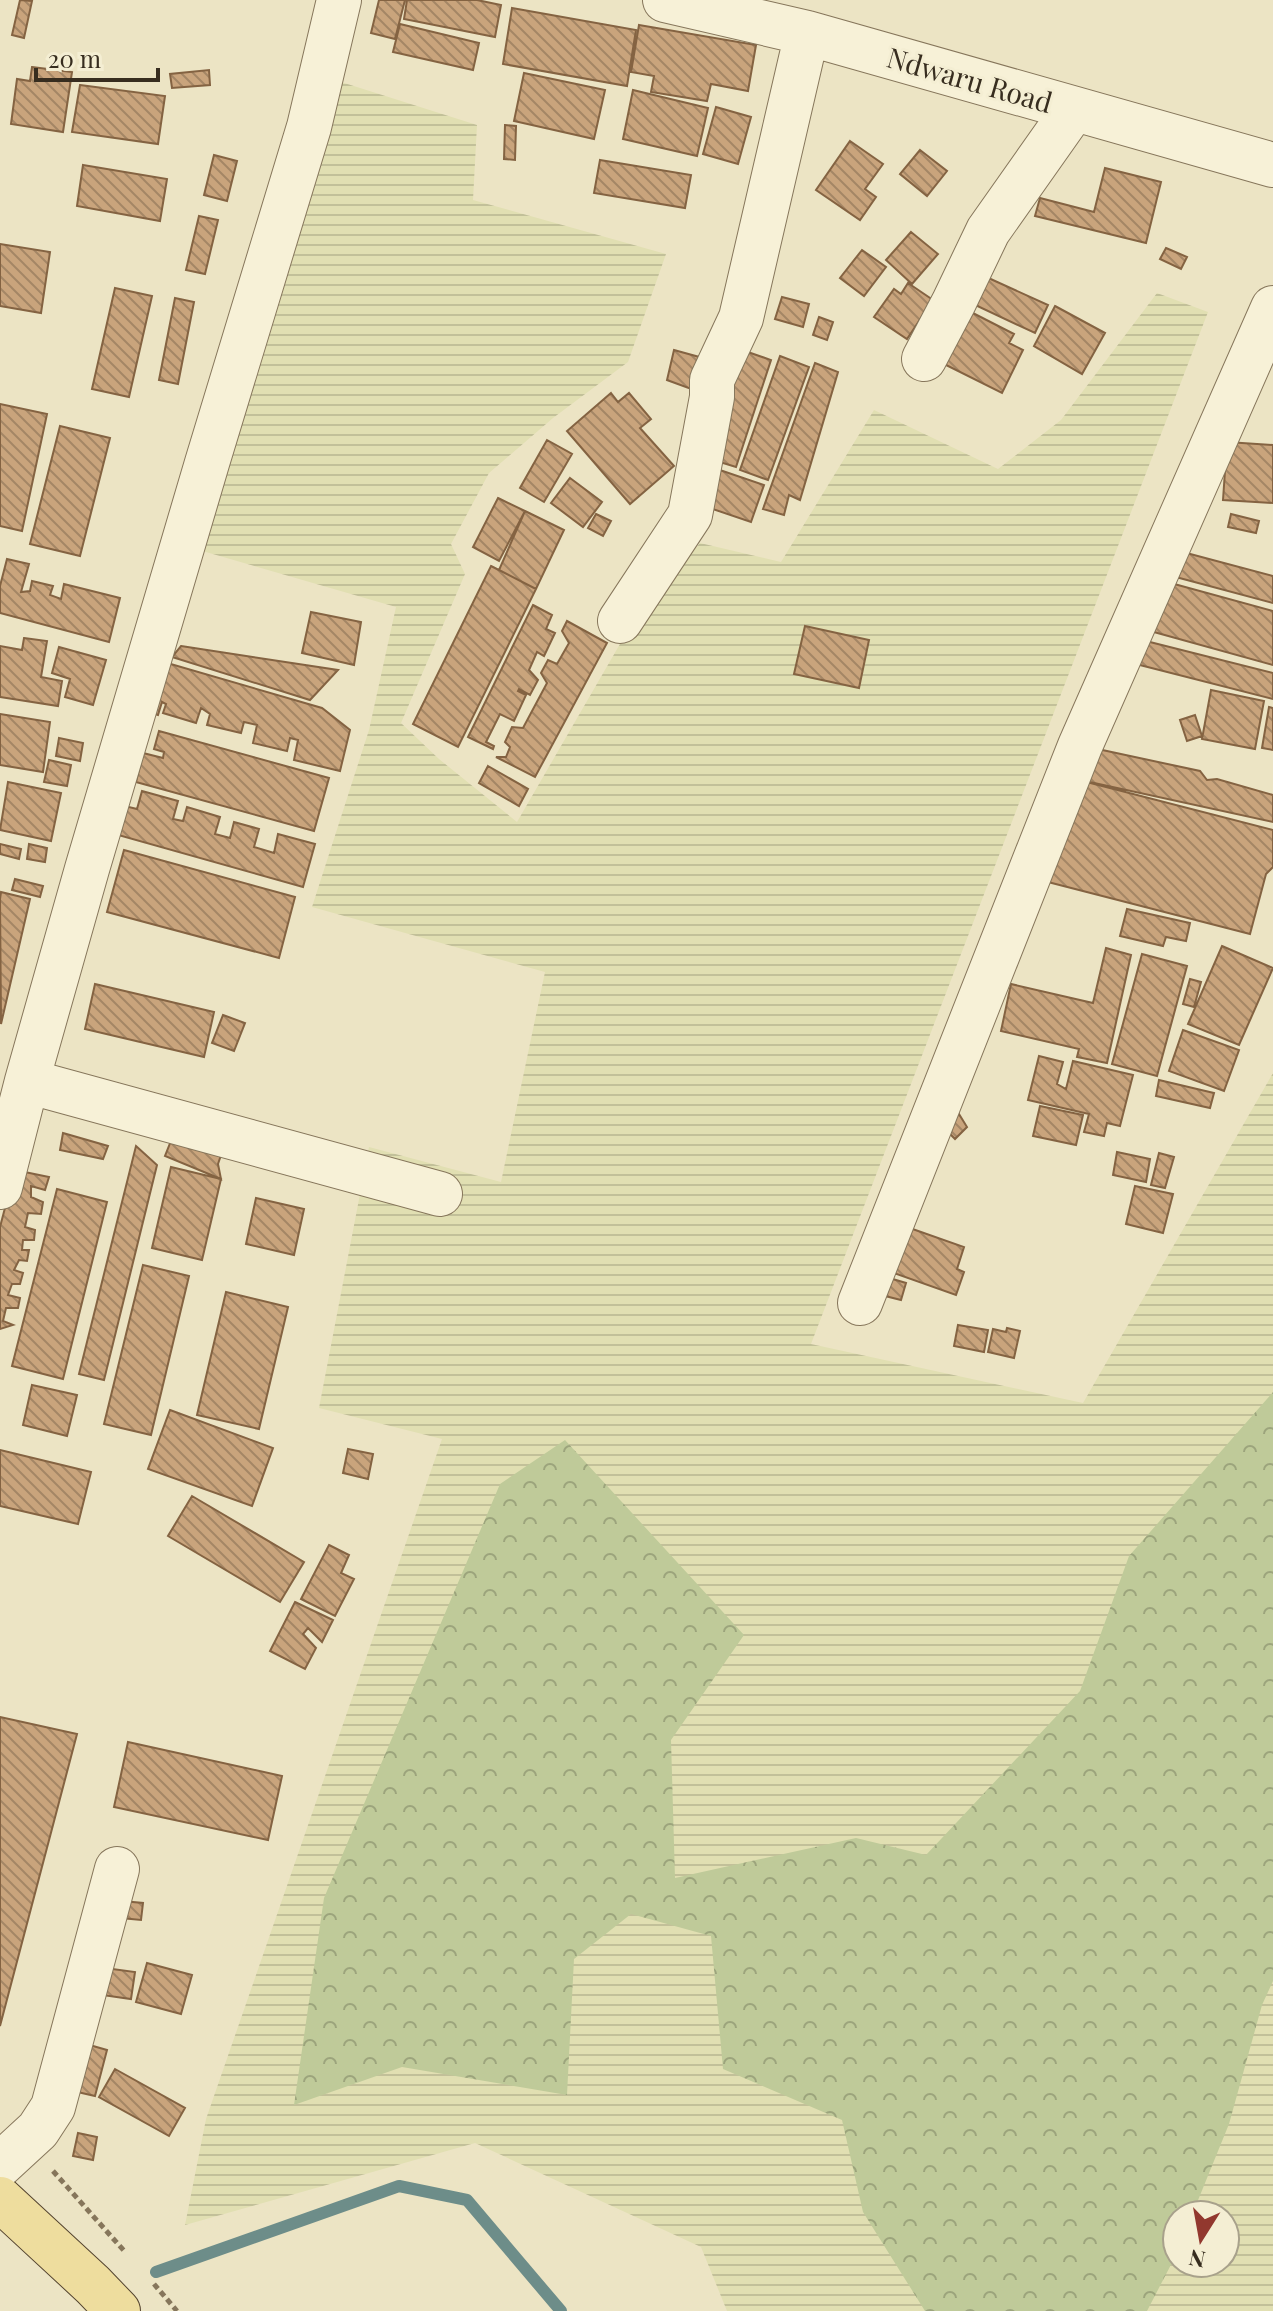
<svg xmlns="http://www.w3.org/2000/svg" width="1273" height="2311" font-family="'Playfair Display',serif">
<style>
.farmland{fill:url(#farmland-rules);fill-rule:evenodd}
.forest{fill:url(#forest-crowns)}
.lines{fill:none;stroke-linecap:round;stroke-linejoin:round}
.stream{stroke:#6d8d89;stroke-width:12}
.building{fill:url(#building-back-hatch);stroke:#846342;stroke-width:2}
.minor-casing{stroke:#86765b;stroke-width:46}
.major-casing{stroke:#54442f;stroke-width:46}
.path{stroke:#86765b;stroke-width:5;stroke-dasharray:6 4;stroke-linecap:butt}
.minor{stroke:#f7f1d7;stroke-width:44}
.major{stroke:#eedd9e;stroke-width:44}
.labels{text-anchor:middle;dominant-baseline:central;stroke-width:6;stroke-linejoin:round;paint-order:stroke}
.street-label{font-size:28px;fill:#372d1f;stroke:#f4eed3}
</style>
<defs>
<pattern id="farmland-rules" width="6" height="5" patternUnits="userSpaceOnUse" patternTransform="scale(2)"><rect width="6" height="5" fill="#e1dfb2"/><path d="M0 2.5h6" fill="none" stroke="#c2c099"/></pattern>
<pattern id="forest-crowns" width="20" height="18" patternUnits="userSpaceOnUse" patternTransform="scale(2)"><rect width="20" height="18" fill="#bfca99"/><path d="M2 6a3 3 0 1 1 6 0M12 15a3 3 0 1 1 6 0" fill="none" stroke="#9ca47c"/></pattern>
<pattern id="building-back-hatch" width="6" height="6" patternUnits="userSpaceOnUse" patternTransform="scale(2)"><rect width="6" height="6" fill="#c9a47c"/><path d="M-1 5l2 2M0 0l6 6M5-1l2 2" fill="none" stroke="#a48665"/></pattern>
</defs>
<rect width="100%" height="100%" fill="#ece4c4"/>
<path class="farmland" d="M338 81 477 125 473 200 666 254 628 362 553 418 489 473 451 544 465 574 401 723 439 759 517 822 635 618 700 543 781 562 874 410 998 469 1061 420 1157 293 1208 312 811 1344 1083 1403 1273 1073V2311H727L701 2247 475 2143 185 2225 206 2119 442 1439 319 1408 369 1147 501 1182 545 972 312 907 369 730 396 607 199 550ZM1177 2215H1225V2263H1177Z"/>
<path class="forest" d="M1273 1392V1981L1262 2005 1229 2124 1192 2215H1177V2253L1147 2311H925L863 2212 842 2120 723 2069 711 1936 631 1914 574 1959 567 2095 402 2067 294 2105 324 1898 500 1484 565 1440 744 1635 671 1740 675 1878 856 1838 926 1855 1080 1691 1129 1556Z"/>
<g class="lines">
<path class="stream" d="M156 2272 399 2186 467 2200 561 2311"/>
</g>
<path class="building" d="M20 0 32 1 24 38 12 35Z
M379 0H405L395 39 371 33Z
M407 0H477L501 5 495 37 404 19Z
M512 8 636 30 627 86 503 64Z
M400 24 479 43 473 70 393 52Z
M639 25 756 45 748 91 711 84 707 101 651 92 654 76 631 72Z
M32 67 72 72 63 132 11 124 17 79 30 81Z
M209 70 210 85 172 88 170 74Z
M524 73 605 90 594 139 514 121Z
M80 85 165 96 158 144 72 132Z
M633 90 708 108 697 156 623 139Z
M716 107 751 117 738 164 703 154Z
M505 125 516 126 515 160 504 159Z
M850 141 883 164 865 189 876 197 860 220 816 190Z
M920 150 947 171 927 196 900 174Z
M214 155 237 161 227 201 204 195Z
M600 160 691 175 685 208 594 193Z
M83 165 167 179 160 221 77 206Z
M1105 168 1161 182 1146 243 1035 216 1040 198 1094 212Z
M199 216 218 220 205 274 186 270Z
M911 232 938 254 912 284 886 260Z
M0 244 50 252 41 313 0 306Z
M1166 248 1187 257 1181 269 1160 259Z
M862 250 886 267 864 296 840 278Z
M984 276 1048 305 1035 333 971 303Z
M908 283 933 300 907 339 874 317 894 289 901 294Z
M115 288 152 296 129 397 92 389Z
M782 297 809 304 803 327 775 319Z
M175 298 194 302 178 384 159 380Z
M1055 306 1105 333 1082 374 1034 346Z
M963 308 1014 334 1009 343 1023 350 1002 393 936 360Z
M819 317 833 322 827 340 813 335Z
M674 350 703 358 694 390 667 380Z
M742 350 771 360 736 467 707 458Z
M780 356 809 367 768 480 740 470Z
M815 363 838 372 800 500 789 495 784 515 763 509Z
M611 393 618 402 629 393 651 419 640 428 674 466 630 504 567 431Z
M0 404 47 414 22 531 0 526Z
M60 426 110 438 80 556 30 544Z
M547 440 572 454 544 502 520 488Z
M1227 442 1273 445V503L1223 500Z
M711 467 764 485 751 522 698 504Z
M570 478 602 502 583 527 551 503Z
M498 498 525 511 499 561 473 547Z
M525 511 564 530 536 589 499 570Z
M596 514 611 521 603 536 588 528Z
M1231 514 1259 521 1256 533 1228 527Z
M1179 551 1273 576V603L1172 576Z
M7 559 29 564 21 592 30 591 32 581 53 586 50 595 61 599 64 584 120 598 109 642 0 613V586Z
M491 566 536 589 458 747 413 724Z
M1156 579 1273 611V665L1143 629Z
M533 605 552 615 546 629 555 633 544 656 537 652 529 670 538 680 530 695 519 689 518 691 526 695 514 721 500 714 486 742 494 746 493 749 468 737Z
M311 612 361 622 354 665 302 653Z
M567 621 607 643 535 777 496 757H506L510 747 505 742 512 727 523 728 547 683 541 673 548 660 557 664 569 643 562 631Z
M805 626 869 640 859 688 794 674Z
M24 638 47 641 41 677 62 681 58 706 0 697V646L22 650Z
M1134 638 1273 673V699L1128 662Z
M181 646 338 670 310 700 172 657Z
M59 647 106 660 93 705 65 697 70 679 52 673Z
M150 658 322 708 350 730 340 771 294 760 298 740 290 738 287 751 253 743 257 725 244 722 241 733 207 725 210 714 201 708 196 723 163 713 166 704 162 702 158 715 135 708Z
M1211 690 1264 701 1255 749 1202 739Z
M1269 707 1273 708V750L1262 748Z
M0 714 50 722 43 772 0 765Z
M1195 715 1202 736 1187 741 1180 720Z
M159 731 329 778 314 831 136 782 143 753 163 758 164 752 154 749Z
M59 738 83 743 80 761 56 756Z
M1093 748 1200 771 1207 780 1217 779 1273 795V822L1085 781Z
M49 760 71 765 67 786 44 782Z
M488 766 528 789 519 806 479 783Z
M1071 778 1273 830V867L1266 874 1250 934 1044 881Z
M8 782 61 793 51 841 0 830Z
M142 791 178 801 173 819 183 821 187 807 220 817 215 834 230 838 234 822 259 829 254 847 274 853 278 834 315 844 303 887 104 831 125 806 137 809Z
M0 844 21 849 19 859 0 854Z
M29 844 47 848 45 862 27 859Z
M124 850 295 897 279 958 107 912Z
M15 879 43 886 40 897 12 890Z
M1 892 30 899 1 1024 0 899Z
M1127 909 1190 923 1186 941 1166 937 1163 946 1120 936Z
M1222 946 1273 968 1239 1045 1188 1024Z
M1106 948 1131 955 1107 1063 1077 1057 1079 1049 1001 1031 1011 984 1093 1003Z
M1142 954 1187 966 1157 1076 1112 1064Z
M1190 979 1201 982 1194 1007 1183 1004Z
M95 984 214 1012 204 1057 85 1029Z
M223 1015 245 1023 234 1051 212 1043Z
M1183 1030 1239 1050 1224 1091 1169 1071Z
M1039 1056 1063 1062 1057 1084 1066 1089 1073 1061 1133 1075 1120 1126 1107 1123 1104 1136 1084 1132 1089 1114 1028 1100Z
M1159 1080 1214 1093 1210 1108 1156 1096Z
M186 1103 232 1122 218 1164 221 1179 165 1156Z
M1040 1106 1083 1115 1076 1145 1033 1136Z
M959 1114 967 1127 955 1139 945 1129Z
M63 1133 108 1146 103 1159 60 1150Z
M136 1146 157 1165 104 1380 79 1374Z
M1117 1152 1150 1159 1146 1182 1113 1175Z
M1159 1153 1174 1157 1165 1188 1151 1185Z
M171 1167 221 1179 202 1260 152 1248Z
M15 1170 49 1177 45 1190 31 1186V1197L43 1202 41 1214 28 1213 25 1227 35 1230 34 1240H23L22 1250H29L27 1261 19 1260 14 1270 23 1273 20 1284H12L8 1295 20 1298 18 1308H6L3 1321 13 1325 0 1329V1227Z
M1135 1186 1173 1194 1163 1233 1126 1224Z
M57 1189 107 1202 63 1379 12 1366Z
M256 1198 304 1209 294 1255 246 1244Z
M904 1226 964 1247 957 1269 964 1272 956 1295 888 1271Z
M143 1265 189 1276 151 1435 104 1424Z
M886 1277 906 1283 901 1300 881 1295Z
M226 1292 288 1307 259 1429 197 1415Z
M958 1325 988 1330 984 1352 954 1346Z
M1007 1328 1020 1331 1014 1358 988 1352 993 1329 1006 1332Z
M32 1385 77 1395 67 1436 23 1425Z
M170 1410 273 1448 252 1506 148 1469Z
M348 1449 373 1454 368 1479 343 1473Z
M0 1450 91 1472 78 1524 0 1506Z
M192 1496 304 1562 280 1602 168 1536Z
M329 1545 349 1555 341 1573 354 1579 335 1616 301 1599Z
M295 1602 333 1620 322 1642 308 1628 303 1634 316 1648 305 1669 270 1651Z
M0 1717 77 1734 0 2026Z
M128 1742 282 1776 268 1840 114 1807Z
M122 1901 143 1903 141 1920 121 1918Z
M147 1963 192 1975 181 2014 136 2002Z
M105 1968 135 1972 131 1999 102 1995Z
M86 2044 107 2050 95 2096 73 2091Z
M115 2069 185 2108 169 2136 99 2097Z
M78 2133 97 2137 93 2160 73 2156Z"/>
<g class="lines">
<defs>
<path id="minor" d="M665 0 807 33 1273 165
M924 359 954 302 988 231 1074 109
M620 621 690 515 712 397V380L741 318 807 33
M27 1081 440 1194
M0 1187 27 1081 87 869 207 463 309 127 339 0
M860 1303 1080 746 1273 308
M0 2165 38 2130 53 2107 117 1869"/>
<path id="major" d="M0 2199 93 2285 118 2311"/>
</defs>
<use href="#minor" class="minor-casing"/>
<use href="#major" class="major-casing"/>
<path class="path" d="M53 2171 126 2253
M154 2284 177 2311"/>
<use href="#minor" class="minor"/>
<use href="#major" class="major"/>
</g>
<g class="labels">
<g class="street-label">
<text transform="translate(970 79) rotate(16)">Ndwaru Road</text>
</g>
</g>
<g transform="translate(1201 2239) rotate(191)"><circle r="38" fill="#f4eed3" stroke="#a8a18b" stroke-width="2"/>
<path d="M0-6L14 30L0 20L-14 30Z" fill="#92382e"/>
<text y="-12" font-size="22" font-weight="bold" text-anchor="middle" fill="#372d1f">N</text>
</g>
<path d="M36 68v12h122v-12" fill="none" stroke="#372d1f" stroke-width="4"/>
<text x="48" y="68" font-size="24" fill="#372d1f" stroke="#f4eed3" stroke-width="6" paint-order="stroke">20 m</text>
</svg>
